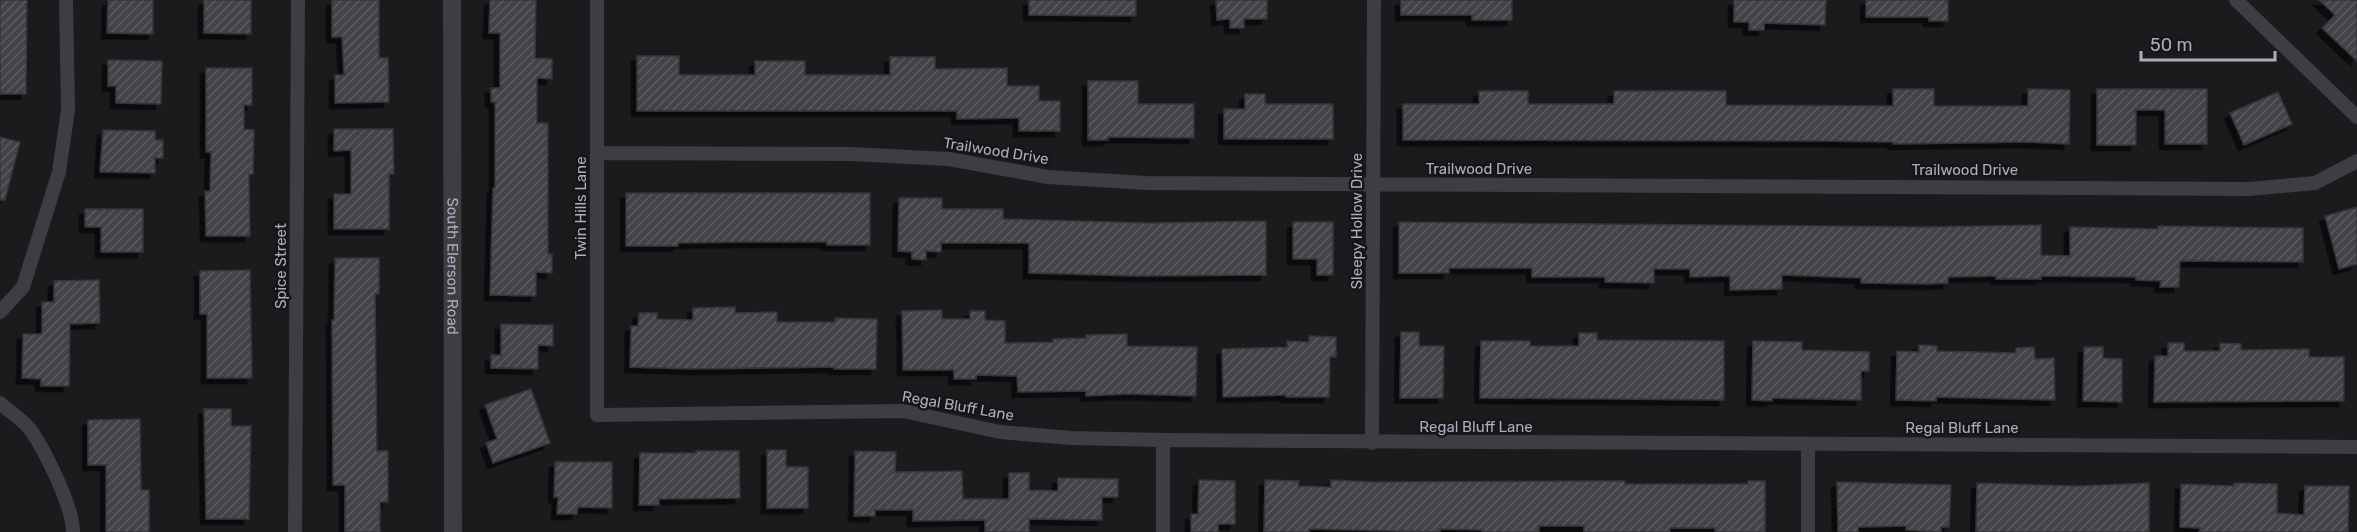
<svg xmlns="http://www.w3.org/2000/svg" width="2357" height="532" font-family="Rubik,sans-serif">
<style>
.building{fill:url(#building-hatch);stroke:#353439;stroke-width:1.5;filter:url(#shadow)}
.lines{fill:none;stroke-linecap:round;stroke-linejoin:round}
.minor{stroke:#3d3d44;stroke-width:14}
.tertiary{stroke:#3d3d44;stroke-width:18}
.labels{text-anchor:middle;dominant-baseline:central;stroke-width:5;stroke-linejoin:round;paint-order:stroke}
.street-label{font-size:15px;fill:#adaebd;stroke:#161518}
</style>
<defs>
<pattern id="building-hatch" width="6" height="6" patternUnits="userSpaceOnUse" patternTransform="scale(1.5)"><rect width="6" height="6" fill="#424247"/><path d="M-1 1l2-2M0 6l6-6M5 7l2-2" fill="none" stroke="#5b5b60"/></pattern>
<filter id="shadow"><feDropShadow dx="-5.5" dy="5.5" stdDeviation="0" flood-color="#0009"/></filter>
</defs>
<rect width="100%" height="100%" fill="#1b1a1d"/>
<path class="building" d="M0 0H27L26 94H0Z
M108 0H153V34L107 33Z
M204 0H251V34L204 33Z
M332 0H379V58H388L389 102 335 103V75H344L342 37H332Z
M490 0H536L535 58 552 59V79L537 78V123H548V254H552V273L536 272V296L490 295 493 188H495V102H491V88H500V33H489Z
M1029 0H1136V16L1029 15Z
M1216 0H1267V19H1244V28H1230V19L1217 20Z
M1401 0H1512V20H1472V15H1401Z
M1734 0H1826L1825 25 1764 23V30H1749V22H1734Z
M1866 0H1948V21H1929V17H1866Z
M2319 0H2357V61L2322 28 2335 15Z
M637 56H679V75H755V61H805V75H890V57H935V69L1007 68V86H1039V101H1060V131H1019V118L957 119V111H637Z
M108 60 162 61 161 104 116 103V86H108Z
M206 68H252V105H244V129L254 130 253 174H249L250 236H206L205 191H210L211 152H206Z
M1088 81H1138V104H1194V138L1108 137V140H1088Z
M1893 89H1934V106H2028V89L2070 90 2069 144 2027 142 1893 144V142L1819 141 1403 140V104H1479V91H1528V104H1614V91H1726V105L1893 106Z
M2097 89H2207V144H2165V110H2136V145H2097Z
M2278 92 2292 124 2244 145 2230 113Z
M1245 94H1265V104H1333V139H1224V109H1245Z
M334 129H393L394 174H389V229H334V194H351V150L334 151Z
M103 130 155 131V140H163V158H155V173L100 172Z
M0 137 20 142 5 200H0Z
M626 193H870V245H827V242H744L678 243V246H626Z
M899 198H942V209H1003V219L1149 223 1266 221V275L1137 276 1029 273V243H941V252L926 251V260L912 259V252L898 251Z
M2357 207V264L2339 269 2325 216Z
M85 209H143V252H101V227H85Z
M1293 222H1333V275H1317V259H1293Z
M1399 222 1925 227 2041 225V255L2070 256V227L2158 229V226L2303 228V262L2180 261 2179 287H2160L2161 281 2136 280V277L2041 276V279H1996V276L1948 277V283L1927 284 1861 283V278L1782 275V289L1730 290V276L1690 277V269H1654V283L1605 282V277H1532V268H1449V273H1399Z
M335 258H379V294H375L377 451H388V502H380V532H345V485H333L332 320H334Z
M250 270 252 378H207V314H200V271Z
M99 280 100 323 70 324 69 386H41V379L22 378 23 334H42V302H54V281Z
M735 307V313L777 312V322H835V318L877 319 876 369H834V367L690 369 630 367 631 326H638L639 313H657V319L693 320V308Z
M942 310V319H970V311H985V320L1005 321V343L1053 342V339L1086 338V335L1127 334V346L1197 347 1196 396 1128 394 1086 396V391L1018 392 1017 376 976 375V379H954V370H903L902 311Z
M501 324 553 325V346L538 345V369L491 368V355H501Z
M1401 332H1419V346H1444L1443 398H1400Z
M1579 333H1597V340L1724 341V400L1480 398 1481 341H1530V346H1579Z
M1309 336 1336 337V357H1330L1329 397H1286V395L1223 397 1222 349 1287 347V341L1309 342Z
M1753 341 1802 342V350L1869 352V371H1861V400L1772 398V401L1752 400Z
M2168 343H2184V351H2220V343L2241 344V350L2309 349V357H2344V401L2154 402 2155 356H2168Z
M1919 345 1937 346V351L2016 353V348L2034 347 2035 359 2054 358 2055 400 1936 397V401L1896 400 1897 351 1919 352Z
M2084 347H2103V358L2122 359V402L2083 401Z
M531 389 550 443 493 463 486 443 497 439 485 405Z
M204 409H231V426H251L249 519H206Z
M140 419 141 490H149V532H106V465H88V420Z
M767 450H786V467H808V508H767Z
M696 451H739L740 498 659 499V505H639L640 453H696Z
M855 451 896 452 895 472 962 471 963 499H1009V473H1029V490L1058 491V478L1118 479V497H1102V520L1029 519V532H985V520L913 521V510H875V516H854Z
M555 462H612V508L578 507 577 514H557L558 497H554Z
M1199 480 1235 481V524H1218V532H1191V514H1198Z
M1265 480 1299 481 1298 486 1331 487V480L1375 482 1585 481H1625V484H1748V481H1765V532H1715V528H1670V532H1584V526H1539V532H1482V530L1440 529V532L1309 529V532H1264Z
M1837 482 1951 485 1949 527H1941V532L1906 530V526L1858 527V532H1838Z
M1977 483 2078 486 2149 483V532H1976Z
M2234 483 2277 484V513L2304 515 2305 486H2349L2348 532H2199L2200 528 2180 527 2181 484 2234 486Z"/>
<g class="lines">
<path class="minor" d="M597 0V415L903 411 1000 432 1071 438 1163 440 2357 447
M2236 0 2357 117
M597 153 851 154 949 159 1048 177 1146 183 2249 189 2315 183 2357 161
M0 312 23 287 59 172 68 110 66 0
M0 403C10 412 25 421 32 432 46 453 73 507 73 532
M1163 440V532
M1372 443 1374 0
M295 532 298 0
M1808 532V444"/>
<path class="tertiary" id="s1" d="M452 0 453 532"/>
</g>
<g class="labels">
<g class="street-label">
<text transform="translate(996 151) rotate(9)">Trailwood Drive</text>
<text x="1479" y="169">Trailwood Drive</text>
<text x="1965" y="170">Trailwood Drive</text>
<text transform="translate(581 208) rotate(-90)">Twin Hills Lane</text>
<text transform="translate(1357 221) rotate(-90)">Sleepy Hollow Drive</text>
<text transform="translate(281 266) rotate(-90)">Spice Street</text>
<text stroke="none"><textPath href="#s1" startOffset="266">South Elerson Road</textPath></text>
<text transform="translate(958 406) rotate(10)">Regal Bluff Lane</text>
<text x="1476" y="427">Regal Bluff Lane</text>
<text x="1962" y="428">Regal Bluff Lane</text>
</g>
</g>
<path d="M2141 51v9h134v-9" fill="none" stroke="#adaebd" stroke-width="3"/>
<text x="2150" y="51" font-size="18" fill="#adaebd" stroke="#161518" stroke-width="4.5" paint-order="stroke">50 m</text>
</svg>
